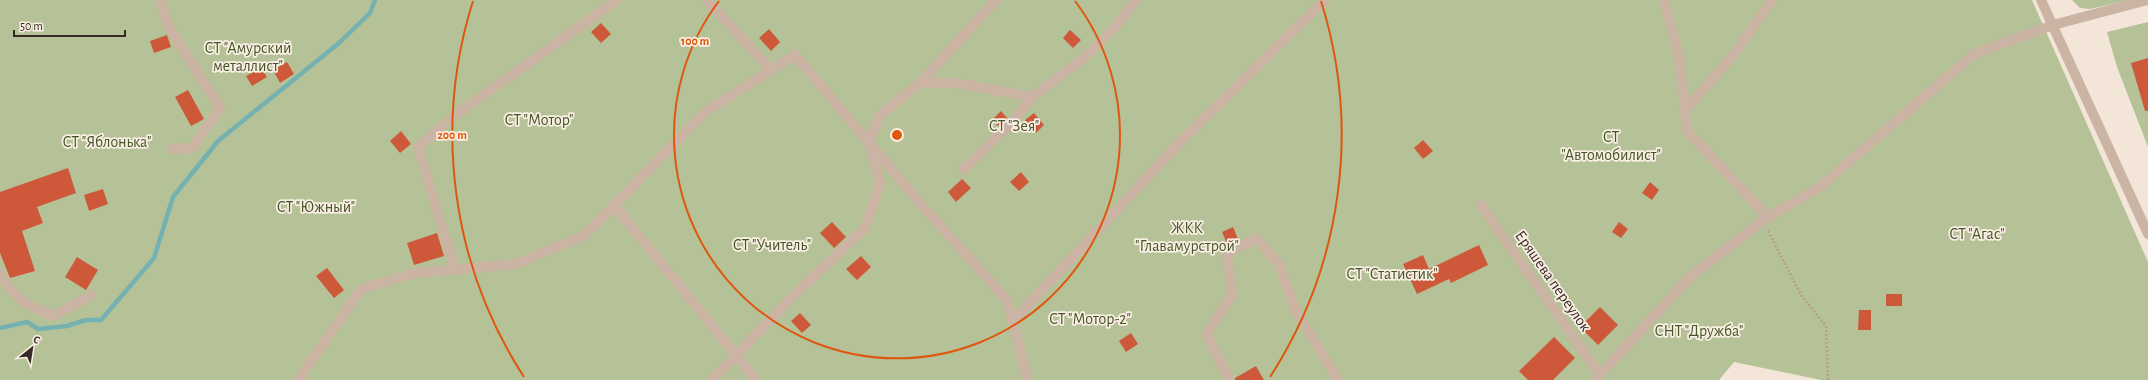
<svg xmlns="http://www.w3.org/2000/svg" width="2148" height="380" font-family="'Alegreya Sans',sans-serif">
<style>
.green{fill:#b5c297}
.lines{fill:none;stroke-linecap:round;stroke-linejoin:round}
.stream{stroke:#75b1b1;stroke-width:4.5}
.building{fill:#ce593a}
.path{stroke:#b79e8d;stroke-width:2.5;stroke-dasharray:2 2;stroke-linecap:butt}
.minor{stroke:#cbb4a3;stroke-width:10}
.ring{fill:none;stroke:#df570d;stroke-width:2}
.labels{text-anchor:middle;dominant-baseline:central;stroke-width:3.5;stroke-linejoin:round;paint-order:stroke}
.park-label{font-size:16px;fill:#465528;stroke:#faefe4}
.street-label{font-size:16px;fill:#362a25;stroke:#faefe4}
.centre{fill:#df570d;stroke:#faefe4;stroke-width:2}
.ring-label{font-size:12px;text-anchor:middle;font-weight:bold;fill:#df570d;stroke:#faefe4;stroke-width:3.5;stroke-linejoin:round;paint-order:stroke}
</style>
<rect width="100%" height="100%" fill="#f3e5d7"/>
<path class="green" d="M0 0H2032L2148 262V380H1821L1734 362 1719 380H0Z
M2072 0H2129L2090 9 2080 8Z
M2148 22V147L2117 67 2107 32Z"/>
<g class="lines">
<path class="stream" d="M0 328 27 322 38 329 67 326 86 320H101L154 258 173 197 218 141 339 43 370 13 375 0"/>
</g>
<path class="building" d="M601 23 611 34 601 43 591 32Z
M769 29 780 42 771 51 759 38Z
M1070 30 1081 40 1073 48 1063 38Z
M167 35 171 47 154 53 150 41Z
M2148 58V111H2145L2131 63Z
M287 62 294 74 280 83 273 70Z
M261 68 267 77 252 86 246 76Z
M188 90 204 119 191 126 175 97Z
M1001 111 1007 118 998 126 992 120Z
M1034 113 1044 125 1036 133 1025 120Z
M401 131 411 144 400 153 390 141Z
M1423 140 1433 151 1423 159 1414 148Z
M68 168 76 193 37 207 43 223 22 231 35 271 10 278 0 253V192Z
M1021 172 1029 182 1019 191 1010 182Z
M962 179 971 188 956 202 948 192Z
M1650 182 1659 190 1652 200 1642 193Z
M103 189 108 204 89 211 84 195Z
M832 222 846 237 834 248 820 233Z
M1619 222 1628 229 1621 238 1612 232Z
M1233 227 1238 239 1227 244 1222 232Z
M437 233 444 256 414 265 407 243Z
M1479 245 1488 265 1451 283 1449 279 1417 294 1403 264 1423 255 1429 269Z
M861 256 871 267 857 280 846 269Z
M77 257 98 270 86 290 65 277Z
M327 268 344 290 334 298 316 276Z
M1886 294H1902V306H1886Z
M1600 307 1618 325 1598 345 1580 327Z
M1859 310H1871V330H1858Z
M800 313 811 325 802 333 791 321Z
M1131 333 1138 344 1126 352 1119 341Z
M1554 337 1575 358 1553 380H1528L1519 371Z
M1256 366 1264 380H1235V378Z"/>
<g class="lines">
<path class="path" d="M1768 231 1801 295 1826 326 1828 380"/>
<path class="minor" d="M160 0 168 25 220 108 192 148 172 149
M707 0 771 70
M1664 0 1679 57 1687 131 1768 217
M2041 0 2148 234
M920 83 996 0
M1685 111 1735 53 1772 0
M964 169 1015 119 1032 97
M614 205 756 380
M1481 205 1600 375
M455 270 418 147 454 116 617 0
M0 273C11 297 30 307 54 316L91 295
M1013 321 1182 140 1325 0
M298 380 361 289 415 273 516 264 585 235 705 112 795 55 926 210 1007 300 1028 380
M712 380 794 295 865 228 880 183 869 143 880 115 920 83H956L1032 97 1085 57 1115 27 1136 0
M1229 380 1207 334 1232 294 1227 254 1256 238 1279 264 1295 309 1338 380
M1595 380 1690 277 1762 221 1821 186 1974 54 2053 25 2147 0"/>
</g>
<g class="ring">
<path d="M1075 1A223 223 0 1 1 719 1"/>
<path d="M524 377A445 445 0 0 1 473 1M1321 1A445 445 0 0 1 1270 377"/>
</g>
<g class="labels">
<g class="park-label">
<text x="248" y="48">СТ "Амурский<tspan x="248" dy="18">металлист"</tspan></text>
<text x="539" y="120">СТ "Мотор"</text>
<text x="1014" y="126">СТ "Зея"</text>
<text x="1611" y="137">СТ<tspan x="1611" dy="18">"Автомобилист"</tspan></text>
<text x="107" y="142">СТ "Яблонька"</text>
<text x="316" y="207">СТ "Южный"</text>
<text x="1187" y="228">ЖКК<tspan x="1187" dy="18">"Главамурстрой"</tspan></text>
<text x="1977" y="234">СТ "Агас"</text>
<text x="772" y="245">СТ "Учитель"</text>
<text x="1392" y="274">СТ "Статистик"</text>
<text x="1090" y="319">СТ "Мотор-2"</text>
<text x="1699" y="331">СНТ "Дружба"</text>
</g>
<g class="street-label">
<text transform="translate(1553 281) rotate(55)">Еряшева переулок</text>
</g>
</g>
<circle cx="897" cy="135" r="6" class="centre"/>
<g class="ring-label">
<text x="695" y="45">100 m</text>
<text x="452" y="139">200 m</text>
</g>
<g transform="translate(32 348) rotate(30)" stroke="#faefe4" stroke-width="3" paint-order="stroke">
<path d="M0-3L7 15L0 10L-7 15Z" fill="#362a25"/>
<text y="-6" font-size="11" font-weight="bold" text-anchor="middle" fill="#362a25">С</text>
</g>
<path d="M14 30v6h111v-6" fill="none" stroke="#362a25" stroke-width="2"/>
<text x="20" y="30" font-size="12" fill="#362a25" stroke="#faefe4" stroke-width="3" paint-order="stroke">50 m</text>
</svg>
